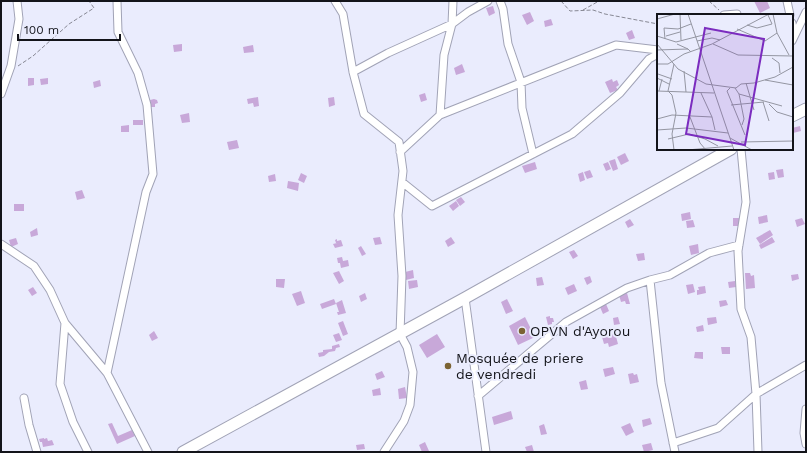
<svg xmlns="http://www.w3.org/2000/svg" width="807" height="453" font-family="'Work Sans',sans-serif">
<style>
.building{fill:#c8a8d9}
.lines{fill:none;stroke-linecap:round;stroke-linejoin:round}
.minor-casing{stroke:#a1a3b6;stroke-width:9}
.primary-casing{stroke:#a1a3b6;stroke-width:13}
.path{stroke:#878894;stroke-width:1;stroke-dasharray:4 2;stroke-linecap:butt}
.minor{stroke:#fff;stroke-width:7}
.primary{stroke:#fff;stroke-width:11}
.poi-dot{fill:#7b6333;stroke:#eaecfd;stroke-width:1.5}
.labels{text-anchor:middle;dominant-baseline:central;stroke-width:4;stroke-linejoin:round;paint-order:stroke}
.poi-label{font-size:14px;fill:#13141a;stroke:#eaecfd;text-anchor:start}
.inset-road{fill:none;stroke:#9496a2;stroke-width:1}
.view{fill:#7b2cbf;fill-opacity:0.15;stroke:#7b2cbf;stroke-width:2}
.inset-edge{fill:none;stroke:#13141a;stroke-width:2}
</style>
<rect width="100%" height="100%" fill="#eaecfd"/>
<path class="building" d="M754 1H767L770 8 760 13Z
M493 6 495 13 489 16 486 8Z
M530 12 534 21 527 25 522 15Z
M551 19 553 25 545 27 544 21Z
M632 30 635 38 629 40 626 33Z
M182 44V51L174 52 173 45Z
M253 45 254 52 244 53 243 47Z
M462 64 465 72 456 75 454 68Z
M28 78H34V85L28 86Z
M48 78V84L41 85 40 79Z
M612 79 613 82 617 80 619 85 616 87 618 90 610 93 605 82Z
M100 80 101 86 94 88 93 82Z
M425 93 427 100 421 102 419 95Z
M258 97 259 106 254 107 253 103 248 104 247 99Z
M334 97 335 105 329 107 328 98Z
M154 99 157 100 158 103 155 104V107H151L150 100Z
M189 113 190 122 182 123 180 115Z
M133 120H143V125H133Z
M129 125V132H121V126Z
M800 126 801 131 793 133 792 128Z
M237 140 239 148 229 150 227 142Z
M625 153 629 161 621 165 617 157Z
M615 159 618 169 613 171 609 161Z
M535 162 537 169 525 173 522 166Z
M608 162 611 169 606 171 603 164Z
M783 169 784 177 778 178 776 170Z
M590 170 593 177 587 179 584 172Z
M583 172 585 180 580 182 578 174Z
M774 172 775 179 769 180 768 173Z
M301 173 307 176 304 183 298 180Z
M275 174 276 181 269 182 268 176Z
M288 181 299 183 298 191 287 188Z
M82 190 85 198 77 200 75 192Z
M461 197 465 202 460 206 456 200Z
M456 201 459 206 453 211 449 206Z
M14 204H24V211H14Z
M690 212 691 219 682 221 681 214Z
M767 215 768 222 759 224 758 217Z
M733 218H740V226H733Z
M802 218 805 224 797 227 795 220Z
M630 219 634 225 628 228 625 222Z
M693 220 695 227 687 228 686 221Z
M37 228 38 235 31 237 30 232Z
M770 230 773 235 760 244 756 238Z
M380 237 382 244 375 245 373 238Z
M451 237 455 243 448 247 445 241Z
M772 237 775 242 761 249 759 245Z
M16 238 18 244 11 247 9 240Z
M337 239V241L341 240 343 246 335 248 333 244 337 243H336L335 240Z
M698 244 699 253 691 255 689 246Z
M361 246 366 254 362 256 358 248Z
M574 250 578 256 573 259 569 252Z
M644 253 645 260 638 261 636 254Z
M342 257 343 261 348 260 349 266 341 268 340 263H338L337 258Z
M413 270 414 278 406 280 405 272Z
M339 271 344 281 339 284 333 273Z
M745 273H750L751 276 754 275 755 288 746 289Z
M798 274 799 279 792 281 791 275Z
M590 276 592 282 587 285 584 278Z
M542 277 544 285 537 286 536 278Z
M276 279H285L284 288 276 287Z
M417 280 418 287 409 289 408 281Z
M735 281 736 287 729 288 728 282Z
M574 284 577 291 568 295 565 288Z
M693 284 695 292 688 294 686 285Z
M705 286 706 293 697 295V290H699L698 287Z
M33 287 37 293 32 296 28 290Z
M301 291 305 303 297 306 292 294Z
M365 293 367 299 361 302 359 296Z
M627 293 630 304H626L625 301 621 302 619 295Z
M334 299 336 304 322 309 320 304Z
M507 299 513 311 506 314 501 302Z
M342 300 346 313 338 315 337 312H339L336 303Z
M726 300 728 305 720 307 719 301Z
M606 304 609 311 603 314 600 307Z
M550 316V318H553L554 322H552V324L548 325 546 317Z
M525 317 535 337 518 345 509 326Z
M618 317 620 324 614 325 613 318Z
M716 317 717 323 708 325 707 318Z
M343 321 348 334 343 336 338 323Z
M703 325 704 331 697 332 696 327Z
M154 331 158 338 152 341 149 335Z
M339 333 342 340 336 342 333 335Z
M615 333 618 344 609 347 608 343 604 344 602 337Z
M437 334 445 347 427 358 419 345Z
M339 344 340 347 336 348 335 351 329 352 324 356 319 357 318 353 323 352V350L332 349V346Z
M721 347H730V354H722Z
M695 352H703V359L694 358Z
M613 367 615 374 605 377 603 369Z
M382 371 385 377 377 380 375 374Z
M633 373 634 375 637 374 639 382 630 384 628 374Z
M586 380 588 389 581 390 579 382Z
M405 387 407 398 399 399 398 389Z
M380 388 381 395 373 396 372 390Z
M511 411 513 419 494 425 492 417Z
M650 418 652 424 643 427 642 420Z
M112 423 118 436 132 430 135 436 117 444 108 424Z
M630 423 634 432 626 436 621 427Z
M544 424 547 434 541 435 539 426Z
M44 438V439L47 438 48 441 52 440 54 445 43 447 42 442H40L39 439Z
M425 442 429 451 422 452 419 445Z
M651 443 653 450 644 452 642 445Z
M364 444 365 449 357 450 356 445Z
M532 445 534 452H527L525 447Z"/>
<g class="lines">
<defs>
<path id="minor" d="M335 1 343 14 353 72 364 114 399 142 403 171 398 215 402 276 400 334 407 347 413 372 410 405 404 421 384 452
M500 1 503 9 508 44 521 82 522 108 533 154
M787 1 790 15
M724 15 737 14
M792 23 794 34
M792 41 806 12
M353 72 388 53 452 24 468 12 488 1
M1 94 11 66 19 19 17 1
M440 115 616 45 658 50
M741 149 746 202 738 251 741 309 751 337 756 394 758 452
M400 152 440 115 444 55 452 24 453 1
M402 182 432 206 572 134 620 93 649 59 658 54
M1 244 34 266 50 290 65 323 107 373 148 452
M465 298 486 452
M65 323 60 384 73 422 88 452
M107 373 146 192 153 174 147 105 138 73 118 32 117 1
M478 396 566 322 627 288 650 280
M24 398 29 425 37 452
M806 409 804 433 806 444
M673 443 718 428 756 394 806 365
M675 452 661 383 650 280 670 275 709 253 739 245"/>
<path id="primary" d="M792 116 806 109
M183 452 465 298 731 149"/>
</defs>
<use href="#minor" class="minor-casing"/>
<use href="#primary" class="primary-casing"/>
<path class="path" d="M561 1 570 11 593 10 605 14 658 24
M709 1 719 10
M583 10 599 1
M18 66 33 56 69 24 94 8 89 1"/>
<use href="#minor" class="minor"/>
<use href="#primary" class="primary"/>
</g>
<g class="poi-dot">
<circle cx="522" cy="331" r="4"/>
<circle cx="448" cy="366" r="4"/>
</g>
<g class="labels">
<g class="poi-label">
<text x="530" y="331">OPVN d'Ayorou</text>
<text x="456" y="358">Mosquée de priere<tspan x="456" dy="16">de vendredi</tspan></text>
</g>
</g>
<g transform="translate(657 14)">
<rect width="136" height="136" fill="#eaecfd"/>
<path class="inset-road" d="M23 0 24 26M31 0 77 136M0 5 18 0M90 11 100 14 115 10 111 1M80 15 108 27 120 19 116 0M120 19 132 41M0 22 19 28 54 19M9 22 23 18M8 25 7 14 21 15 34 10M40 27 55 24 63 26M0 30 21 55 49 70 79 74 84 70 97 69 118 63 136 53M20 30 31 35M56 30 81 41 136 42M0 36 31 35 34 38M115 44 122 49 123 59M0 50H11L27 40 55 30 112 0M27 57 29 78M1 60 15 65M0 64 12 70M108 66 136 71M89 69 97 96M73 74 70 77 88 121M78 74 82 80 125 92M0 77 57 79M2 77 5 65M44 79 55 103M82 80 87 105 85 111M106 88 112 107M112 90 120 98 136 103M74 91 107 88M33 103 43 129 49 136M0 105 15 101 55 103 58 116M0 116 29 114 71 119M73 124 95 136M11 125 32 120 48 125 61 132M84 128 136 127M17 136 15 120 19 99 15 81 11 77 17 50M30 136 75 132"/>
<path class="view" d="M48 14 107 25 88 131 29 120Z"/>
<rect width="136" height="136" class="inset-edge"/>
</g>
<rect width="807" height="453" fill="none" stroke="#13141a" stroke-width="4"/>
<path d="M18 34v6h102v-6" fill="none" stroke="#13141a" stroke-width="2"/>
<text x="24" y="34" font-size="12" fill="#13141a" stroke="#eaecfd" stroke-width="3" paint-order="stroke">100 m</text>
</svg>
